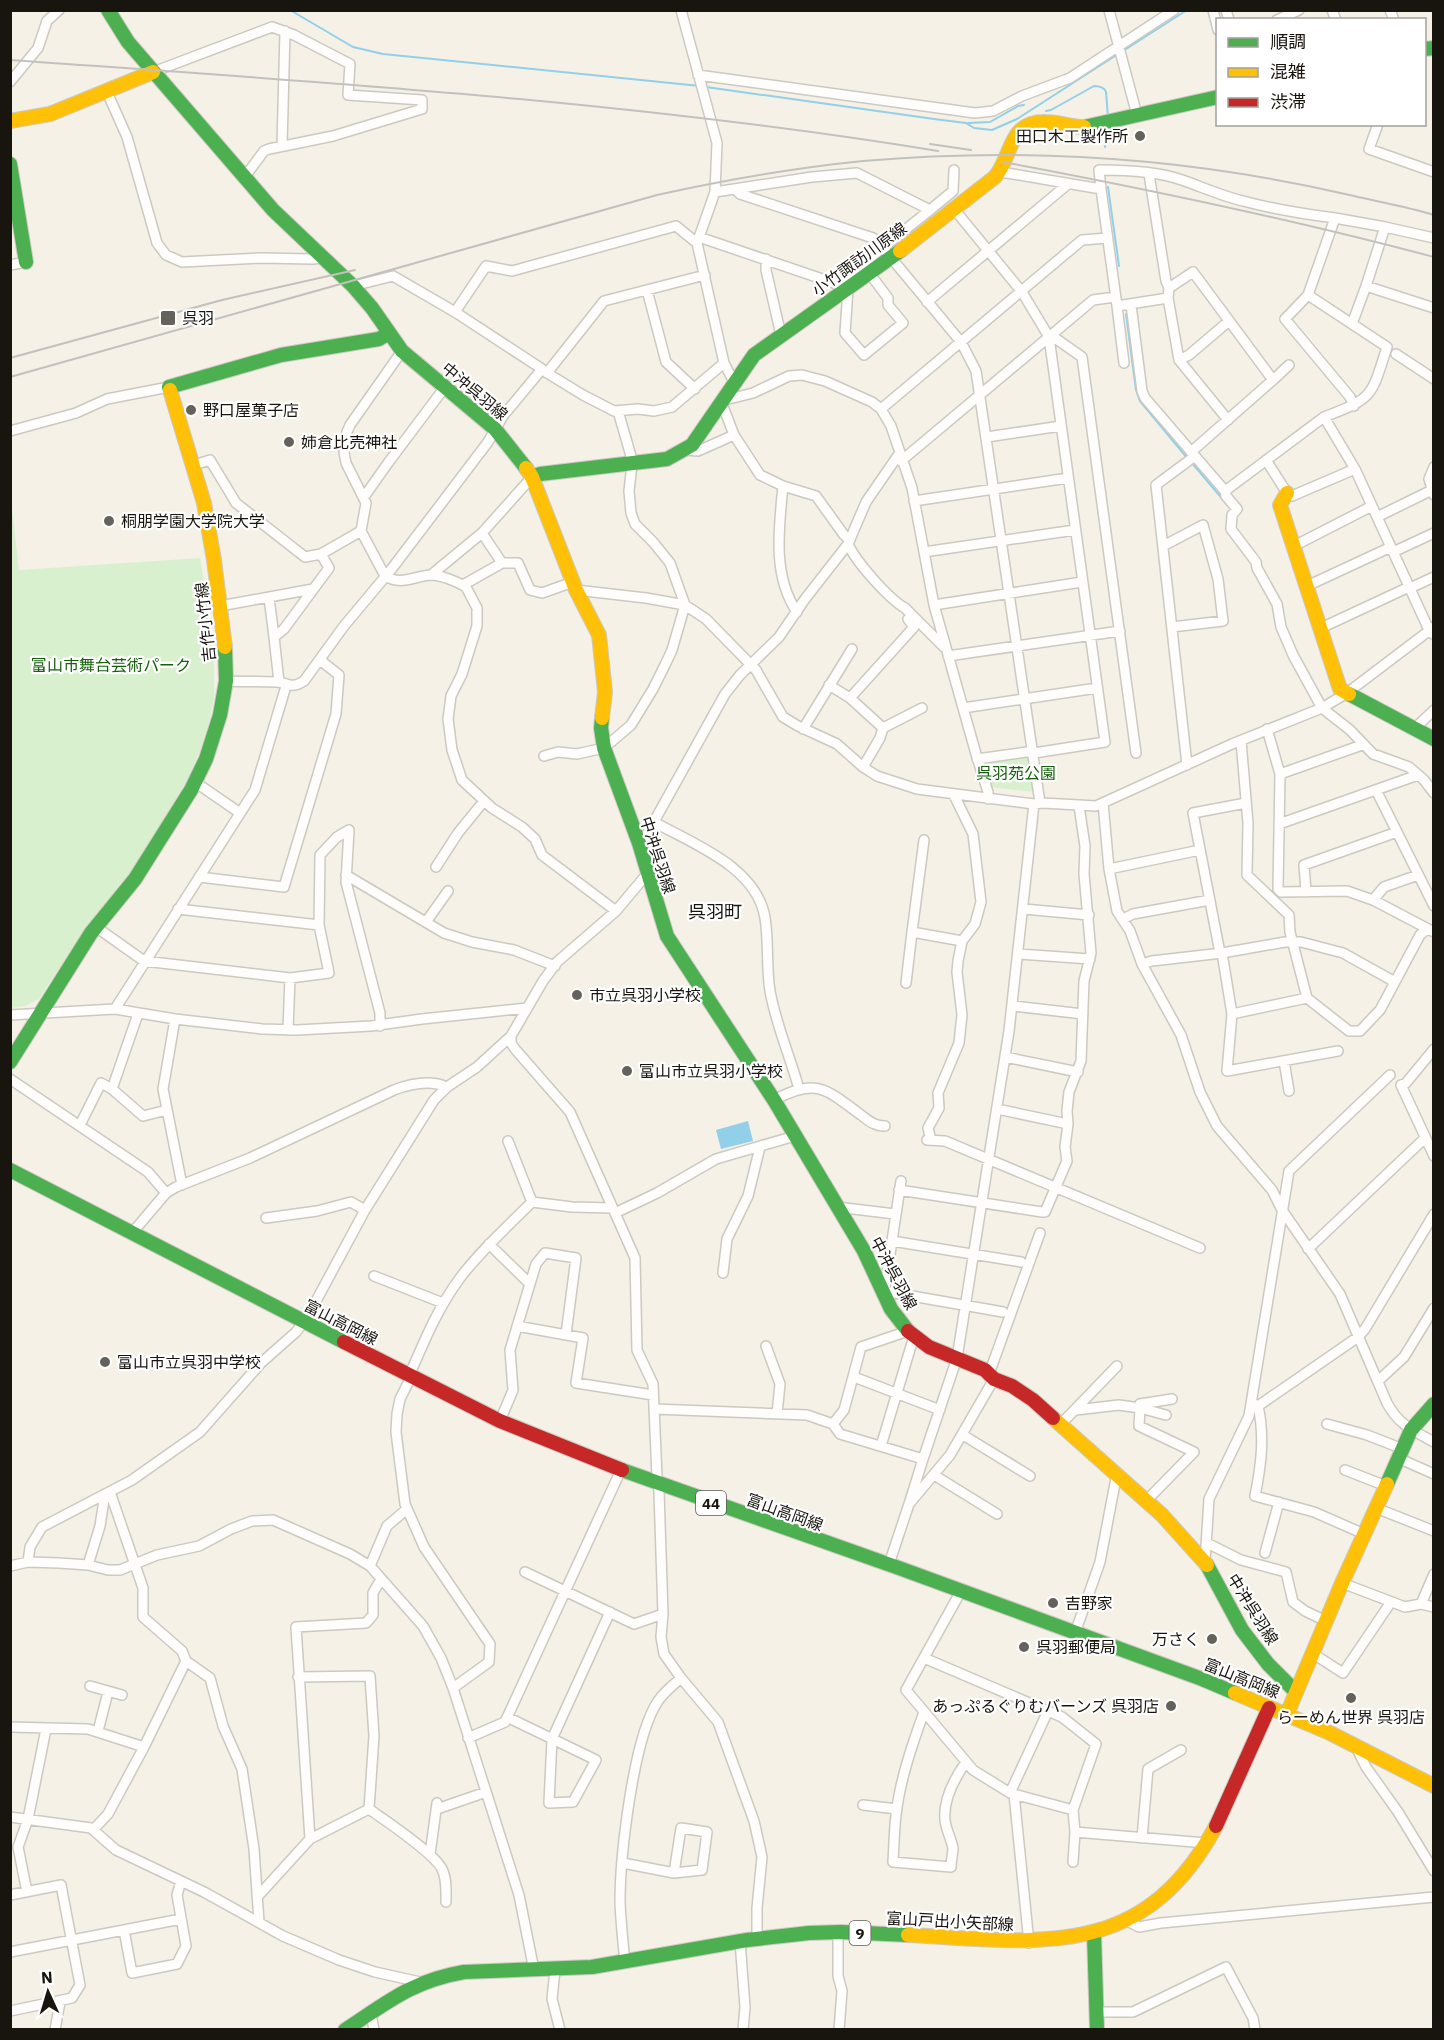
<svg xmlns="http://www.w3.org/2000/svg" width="1444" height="2040" font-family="'IBM Plex Sans','Noto Sans JP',sans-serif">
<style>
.green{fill:#d9f0cf}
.water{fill:#92cfe9}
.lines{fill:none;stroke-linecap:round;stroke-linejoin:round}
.stream{stroke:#92cfe9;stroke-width:2}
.street-casing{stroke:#ccc9c2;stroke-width:12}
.fast-casing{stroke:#ccc9c2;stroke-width:16}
.slow-casing{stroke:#ccc9c2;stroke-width:16}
.jam-casing{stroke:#ccc9c2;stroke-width:16}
.street{stroke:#fefdfb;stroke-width:9}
.fast{stroke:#4caf50;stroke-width:14}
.slow{stroke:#ffc107;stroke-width:14}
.jam{stroke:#c62828;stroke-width:14}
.rail{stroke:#c2c1be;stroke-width:2}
.poi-dot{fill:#65625b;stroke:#fff;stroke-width:2}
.labels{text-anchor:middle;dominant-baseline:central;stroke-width:4.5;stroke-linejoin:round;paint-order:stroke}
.shield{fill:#fff;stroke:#5d5b57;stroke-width:1.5}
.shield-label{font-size:15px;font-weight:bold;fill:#18150f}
.poi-label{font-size:16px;fill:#18150f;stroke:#fff;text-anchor:start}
.street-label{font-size:16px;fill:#18150f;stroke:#fff}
.park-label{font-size:16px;fill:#155f0a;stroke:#fff}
.neighbourhood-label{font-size:18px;fill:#18150f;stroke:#fff}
</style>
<rect width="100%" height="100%" fill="#f5f1e7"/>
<path class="green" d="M10 490 19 570 200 558C206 596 213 633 214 671 214 680 215 690 214 698 195 813 99 903 39 999L25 1006 11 1008Z
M1027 755 1031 757 1035 792 989 787 982 761Z"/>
<path class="water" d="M748 1121 753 1141 721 1149 716 1130Z"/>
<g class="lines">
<path class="stream" d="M290 10 353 47 383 54 700 86
M1123 51 1187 10
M706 87 934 119 966 123 974 128 992 130 1017 119 1118 54
M1046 111 1051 110 1094 86C1100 86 1104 87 1106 92L1108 117
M968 123 990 122 1018 106 1024 105
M1105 147 1108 126
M1108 187 1119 266
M1126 314 1136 390 1140 401 1188 459
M1192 463 1231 509"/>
<defs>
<path id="street" d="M681 10 717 143 715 192 697 243 724 363 734 382
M1109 10 1137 115
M1213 10 1218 30
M1226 10 1229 20
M1332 10 1336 20
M1390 10 1394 20
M1277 20 1299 10
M153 72 272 27 294 35 350 64 348 95 422 100V109L333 136 269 149 264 151 244 178
M698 75 975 113 993 111 1022 96 1070 78 1174 10
M10 82 38 48 47 21 59 10
M107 92 127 137 157 243 166 255 182 262 260 258 313 259 322 258
M1378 124 1369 149 1434 172
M282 146 285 31
M998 173H1007L1101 189 1117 306 1168 298
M1149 174 1166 281 1169 288
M735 189 740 194 873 238 886 246
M1101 189 1099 170C1123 170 1160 172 1182 180 1202 187 1222 196 1243 201 1273 209 1304 214 1335 218
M954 209 1022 292 1049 337 1105 742 1034 753
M930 210 953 191 954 170
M1385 227 1434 238
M699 237 837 284 930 210 857 173 812 177 715 192
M883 248 961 342 976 371 1040 803
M766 259V270L781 335
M10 265 26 262
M353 286 393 276 455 312 542 369
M848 289 845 333 864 355 903 323 888 305V298L870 274
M647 290 666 362 695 389
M1308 295 1285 319 1350 397 1354 406
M927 302 1068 184
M1131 305 1142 391 1145 398 1225 491 1226 496 1237 509 1232 515 1231 529 1256 562 1257 568 1277 604 1281 627 1293 655 1322 708 1350 730 1373 754 1409 767 1424 780 1434 793
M1117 306 1124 363
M455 312 486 266 512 271 676 226 697 243
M1352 324 1366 286
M1049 337 1055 338 1082 357 1136 753
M402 351 350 425 347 432 344 452 346 463 366 503 361 531 385 576C401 586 414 576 431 575 441 575 458 582 466 587L477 608V626L462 674 451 696 448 719 452 750 462 780 492 808 522 827 535 839 542 855 616 911
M1396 354 1434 379
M1179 360 1189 355 1229 321
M547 373 583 395 614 411 638 409 654 411 672 407 724 363
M1273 380 1289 365
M881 409 1082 240 1107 238
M618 411 633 463
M10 431 76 413 107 399 169 387
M987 437 1061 426
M685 450 698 451 734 435
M1191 452 1273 380 1193 272 1169 288 1168 298 1179 360 1228 420
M1266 460 1287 493 1292 496 1355 469
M901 461 1093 300 1115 297
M632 464 629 491 631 513 635 524 653 542 670 563 685 605 706 619 756 670 783 717 798 726 837 744 863 767 877 776 917 789 1034 804 1043 803 1096 806 1232 744 1322 708 1347 693 1434 627
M194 465 210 460 236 503 305 557 321 554 361 531
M1434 467 1429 479 1434 495
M783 486C779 527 772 576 797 612
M1225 491 1324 417
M364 497 388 463 445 387
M914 501 1068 478
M1377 517 1432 490
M482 533 502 563H518L530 590 542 593 573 582
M850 540 844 535 816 496 783 486 760 475 734 435 721 401 753 393 789 376 802 375 825 381 872 402 881 409 891 426 912 488 934 605 976 754 988 792V799
M848 544C856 562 889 599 905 608L944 647
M1163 546 1203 525 1218 579 1223 621 1172 627
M1294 546 1372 506
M924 552 1075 530
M1393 552 1434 533
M431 575 482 533 532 477
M463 585 502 563
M1307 586 1391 547
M1410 588 1434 577
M269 598 274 637
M934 605 1082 582
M220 606 313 589
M1321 628 1409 587
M1433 634 1429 630 1355 469 1324 417C1374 398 1371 397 1387 347L1308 295 1335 218 1385 227 1366 286 1434 308
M948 656 1120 631
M226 681C243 682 260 681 276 682 288 682 290 690 304 681L344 626 390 571 466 471 488 442 503 416 542 369 547 373 604 301 705 275
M279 682 274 637 284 629 329 568 321 554
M829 685 850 698 883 728 880 738 863 767
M850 698 914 627 908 619
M963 708 1097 688
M883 728 922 708
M803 729 852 649
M1267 729 1280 774 1278 889 1281 892 1347 891 1373 900 1434 932
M1414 729 1434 710
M1241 741 1248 823 1247 875 1289 915 1290 932 1307 998 1349 1031H1360L1380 1010 1420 935 1427 929
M544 756 558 752 577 754 604 748 631 725 653 689 665 665 672 650 685 605 646 598 576 590
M977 759 1034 751
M1187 765 1156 485 1195 456
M1280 774 1362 745
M195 782 240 813
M1376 790 1434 906
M1103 803 1109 869 1117 911 1130 931 1142 964 1181 1035 1200 1092 1217 1126 1272 1190 1282 1210 1340 1294 1387 1403C1399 1425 1412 1430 1434 1442
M654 822C693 844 757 867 765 918 769 942 766 967 770 991 776 1025 790 1056 799 1089
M1279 824 1418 775
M349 830 346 882 380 1013V1026
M924 840 912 932 962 941
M639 843 646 836 725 694 740 675 779 637 805 599 848 544 866 502 899 454
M436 867 458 833 484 801
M1109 869 1200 850
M346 875 444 933 472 942 514 950 555 966
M199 877 284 887 336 714 339 675 320 660
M1306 892 1304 865 1397 832
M1373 900 1384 887 1418 875
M178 909 319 925
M1024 909 1089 915
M1123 919 1133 914 1210 900
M426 922 448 891
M96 927 144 961 290 978 329 973 319 925 320 855 337 837 349 830
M1220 953 1193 813 1246 803
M1222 953 1232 1014 1227 1071 1338 1051
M1019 954 1090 959
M1142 964 1152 961 1222 953 1285 942H1301L1343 953 1395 982
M906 983 912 932
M1013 1006 1083 1014
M115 1009 255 790 286 686
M1232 1014 1307 998
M10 1015 115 1009 175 1019 262 1029 297 1030 371 1026 422 1019 527 1008
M175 1019 163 1089 182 1185
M288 1030 290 978
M511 1036V1043L515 1049 570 1112 635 1258 637 1350 653 1384 657 1477 659 1492 663 1614 661 1637 664 1654 681 1678 718 1722 754 1821 762 1857 757 1908V1938
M1434 1049 1406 1083 1401 1085 1434 1156
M1005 1057 1078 1072
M1284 1061 1289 1091
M10 1079 148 1172 166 1193
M112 1089 138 1014
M774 1100C816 1078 825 1088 861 1115 869 1121 874 1126 885 1126
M997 1109 1068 1124
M80 1125 101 1083 112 1089 143 1116 167 1110
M927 1140 945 1141 1200 1248
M931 1140 928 1128 939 1108 938 1093 959 1043 962 1015 957 972 958 961 962 941 975 924 981 902 973 834 954 795
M508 1141 532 1202
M901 1181 884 1294 889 1292 1003 1312
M899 1190 1042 1212
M532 1202 572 1207 612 1208
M837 1207 895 1214
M1045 1212 1067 1161 1065 1147 1068 1124 1067 1111 1069 1092 1081 1061 1084 981 1091 953 1084 874 1085 846 1079 806
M615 1213 657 1193 716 1159 795 1136
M266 1218 317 1211 351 1202 365 1210
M132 1233 166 1193 176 1187 250 1158 394 1090C410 1084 431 1080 447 1087
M892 1241 1021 1262
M489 1244 530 1284
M1308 1249 1425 1138
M723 1273 727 1239 748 1196 760 1147
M374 1276 443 1303
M517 1326 583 1338 576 1383 653 1395
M766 1346 780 1384 777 1414
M989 1374 1040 1233
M409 1376C424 1342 437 1309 460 1278 481 1250 508 1226 532 1202
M411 1377 400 1399 397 1414 396 1432 405 1504 424 1547 490 1644 489 1662 453 1688
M854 1377 940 1410
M1378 1381 1404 1357 1434 1308
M1253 1403 1258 1406C1265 1437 1261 1466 1255 1496L1314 1512 1364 1534
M1258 1406 1358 1337 1365 1329 1434 1214
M654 1409 807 1415 833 1424 840 1434 923 1459 909 1504
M1076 1410 1119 1405 1140 1408V1404L1172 1399
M500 1421 513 1390 510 1350 536 1264 545 1253 576 1258 566 1334
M833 1424 844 1410 861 1347 908 1331
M1061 1424 1117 1366
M1327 1424 1367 1435 1403 1449
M963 1435 1030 1476
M881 1446 914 1336
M1398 1458 1434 1474
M923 1459 957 1358 1009 1031 1034 804
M1345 1470 1386 1486
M934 1475 997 1514
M110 1492 143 1588V1617L182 1651 186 1661 210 1678 223 1726 242 1769 254 1849 259 1922
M1146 1501 1194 1452 1139 1426 1140 1408 1166 1415
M1376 1508 1434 1531
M1207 1543 1241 1560 1286 1572 1293 1602 1305 1611 1326 1621
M1265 1553 1279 1502
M28 1562 30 1547 42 1527 132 1480 200 1432 261 1363 296 1332 308 1316 365 1210 434 1100 447 1087 477 1067 511 1036 543 981 557 962 616 911 647 874
M1205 1562 1209 1499 1249 1416 1289 1171 1390 1075
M889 1564 909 1504 950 1455 994 1379
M88 1565 100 1526 105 1494
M10 1566 28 1562 59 1563 88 1565 108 1570H120L157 1555 199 1546 231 1529 252 1521 273 1520 350 1554 370 1566 423 1626 441 1658 453 1688 519 1895 534 1970
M370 1566 387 1526 407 1509
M525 1572 634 1624 663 1614
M1342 1583 1405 1607 1421 1604 1434 1574
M961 1591 906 1690 973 1770 1010 1793 1073 1810
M1421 1604 1434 1607
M1075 1633 1100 1562 1117 1473
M1312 1653 1343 1673 1391 1602
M924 1658 1062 1717 1096 1744 1073 1810 1075 1832 1073 1862
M298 1677 370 1676 374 1736 369 1809
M90 1686 122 1695
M924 1712C912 1745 900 1780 896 1815 894 1831 894 1847 893 1862L951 1867C951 1861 953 1853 953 1848 951 1838 946 1830 945 1820 943 1799 954 1779 966 1762
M507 1717 596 1760 573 1802 549 1803 552 1739 610 1612
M10 1727 88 1729 144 1747
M98 1731 108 1692
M468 1738 505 1722 621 1470
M1357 1749 1366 1767 1398 1812 1434 1871
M1010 1793 1048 1711
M1014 1794 1029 1943
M863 1805 897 1809
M369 1809C386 1821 434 1853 442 1869 447 1879 446 1892 446 1902
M437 1809 486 1792
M10 1817 91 1828 116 1850 204 1892 283 1936 339 1960 375 1972 420 1982
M93 1830 108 1814 144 1747 186 1661
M1075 1832 1206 1843
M1142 1838 1148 1769 1181 1750
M310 1839 296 1627 366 1623 373 1615V1593L381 1579
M430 1854 437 1803
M623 1863 674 1873 702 1870 707 1832 681 1828 674 1873
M27 1892 18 1847 28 1819 46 1729
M10 1895 61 1885 80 1985 72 1998 10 2011
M259 1895 310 1839 369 1809
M1125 1920 1139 1927 1161 1923 1434 1897
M124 1930 132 1973 177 1964 186 1946 177 1895 181 1881
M838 1932V1976L842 1991 839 2030
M740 1941 745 2007 743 2030
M10 1952 181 1919
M625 1963C623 1943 621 1923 620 1903 620 1857 633 1738 658 1701 664 1692 673 1685 681 1678
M555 1970 552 1999 560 2030
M1096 2012H1133L1226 1967 1253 2018 1255 2030
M371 2014 374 2030
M55 2030 60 2002"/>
<path id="fast" d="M108 10 128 42 273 210 353 286 372 308 402 351 495 429 526 468
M1424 49 1434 48
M1084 127 1218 97
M10 164 26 262
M170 390 169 387 281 355 379 339 389 333
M532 477 540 474 667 459 692 445 754 355 900 251
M1349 694 1434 739
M602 718 601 728 604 748 639 843 667 936 774 1100 864 1251 891 1309 908 1331
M10 1062 91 933 135 879 191 790 206 759 220 715 226 681 225 647
M10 1170 344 1342
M622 1470 899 1568 1202 1679 1235 1693
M1387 1484 1411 1430 1434 1404
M1207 1565 1242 1630 1268 1664 1296 1692
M1094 1933 1097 2030
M345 2030C388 2002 412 1981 464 1972L592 1967 747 1940 809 1933 841 1932 908 1935"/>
<path id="slow" d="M10 121 50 114 153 72
M900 251 995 177C1013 155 1008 121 1046 122 1059 122 1071 127 1084 127
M170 390 204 503 214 560 225 647
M526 468 532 477 576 590 599 635 605 692 602 718
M1287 493 1280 505 1340 689 1349 694
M1053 1418 1162 1515 1207 1565
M1235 1693 1330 1733 1434 1786
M1287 1714 1342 1583 1387 1484
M908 1935C1039 1942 1143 1962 1216 1826"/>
<path id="jam" d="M908 1331 929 1347 985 1370 994 1379 1012 1386 1033 1400 1053 1418
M344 1342 500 1421 622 1470
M1216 1826 1269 1708"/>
</defs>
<use href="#street" class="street-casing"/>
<use href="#fast" class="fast-casing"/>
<use href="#slow" class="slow-casing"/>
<use href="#jam" class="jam-casing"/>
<use href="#street" class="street"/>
<use href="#fast" class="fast"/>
<use href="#slow" class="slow"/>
<use href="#jam" class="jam"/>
<path class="rail" d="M10 60C320 82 631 101 938 151
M930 144 971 150
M1003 162C1148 189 1291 219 1434 257
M10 358 222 300 355 270
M10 377 657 195C725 180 793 168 863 161 1024 147 1188 158 1345 194 1374 201 1405 206 1434 215"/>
</g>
<g class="poi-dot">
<circle cx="1140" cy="136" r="6"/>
<rect x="160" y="310" width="16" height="16" rx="3"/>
<circle cx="191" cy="410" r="6"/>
<circle cx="289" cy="442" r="6"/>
<circle cx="109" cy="521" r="6"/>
<circle cx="577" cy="995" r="6"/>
<circle cx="627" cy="1071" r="6"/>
<circle cx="105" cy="1362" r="6"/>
<circle cx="1053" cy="1603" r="6"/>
<circle cx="1212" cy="1639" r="6"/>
<circle cx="1024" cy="1647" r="6"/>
<circle cx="1351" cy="1698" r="6"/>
<circle cx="1171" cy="1706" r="6"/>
</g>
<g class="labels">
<g class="shield">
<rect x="696" y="1491" width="30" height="24" rx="4.5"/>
<rect x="849.5" y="1921" width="21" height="24" rx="4.5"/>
</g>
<g class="shield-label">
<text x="711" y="1503">44</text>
<text x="860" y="1933">9</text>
</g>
<g class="poi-label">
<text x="1128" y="136" text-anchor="end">田口木工製作所</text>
<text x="182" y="318">呉羽</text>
<text x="203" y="410">野口屋菓子店</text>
<text x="301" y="442">姉倉比売神社</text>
<text x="121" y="521">桐朋学園大学院大学</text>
<text x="589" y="995">市立呉羽小学校</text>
<text x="639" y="1071">富山市立呉羽小学校</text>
<text x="117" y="1362">富山市立呉羽中学校</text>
<text x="1065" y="1603">吉野家</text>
<text x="1200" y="1639" text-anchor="end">万さく</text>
<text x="1036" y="1647">呉羽郵便局</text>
<text x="1159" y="1706" text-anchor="end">あっぷるぐりむバーンズ 呉羽店</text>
<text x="1351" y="1717" text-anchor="middle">らーめん世界 呉羽店</text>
</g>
<g class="street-label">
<text transform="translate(859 259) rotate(-36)">小竹諏訪川原線</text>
<text transform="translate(475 391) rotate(40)">中沖呉羽線</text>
<text transform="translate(205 622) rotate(-96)">吉作小竹線</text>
<text transform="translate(658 855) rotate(72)">中沖呉羽線</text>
<text transform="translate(894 1273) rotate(62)">中沖呉羽線</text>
<text transform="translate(341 1322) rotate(27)">富山高岡線</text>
<text transform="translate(785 1512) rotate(20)">富山高岡線</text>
<text transform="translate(1253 1609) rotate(58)">中沖呉羽線</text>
<text transform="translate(1242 1678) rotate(22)">富山高岡線</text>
<text transform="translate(950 1921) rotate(3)">富山戸出小矢部線</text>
</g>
<g class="park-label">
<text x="111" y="665">富山市舞台芸術パーク</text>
<text x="1016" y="773">呉羽苑公園</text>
</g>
<g class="neighbourhood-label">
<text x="715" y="911">呉羽町</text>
</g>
</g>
<rect width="1444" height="2040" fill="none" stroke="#18150f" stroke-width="24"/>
<rect x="1216" y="18" width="210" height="108" fill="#ffffff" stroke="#a3a19f" stroke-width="1.5"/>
<rect x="1228" y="38" width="30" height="9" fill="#4caf50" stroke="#a3a19f" stroke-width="1.5"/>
<text x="1270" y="48" font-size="18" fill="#18150f">順調</text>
<rect x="1228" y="68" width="30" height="9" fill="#ffc107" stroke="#a3a19f" stroke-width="1.5"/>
<text x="1270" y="78" font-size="18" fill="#18150f">混雑</text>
<rect x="1228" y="98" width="30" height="9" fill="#c62828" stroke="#a3a19f" stroke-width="1.5"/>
<text x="1270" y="108" font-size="18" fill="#18150f">渋滞</text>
<g transform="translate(48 1992) rotate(356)" stroke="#ffffff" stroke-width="4.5" paint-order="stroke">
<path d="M0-4.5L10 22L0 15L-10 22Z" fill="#18150f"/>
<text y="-9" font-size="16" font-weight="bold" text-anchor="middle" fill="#18150f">N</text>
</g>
</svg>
